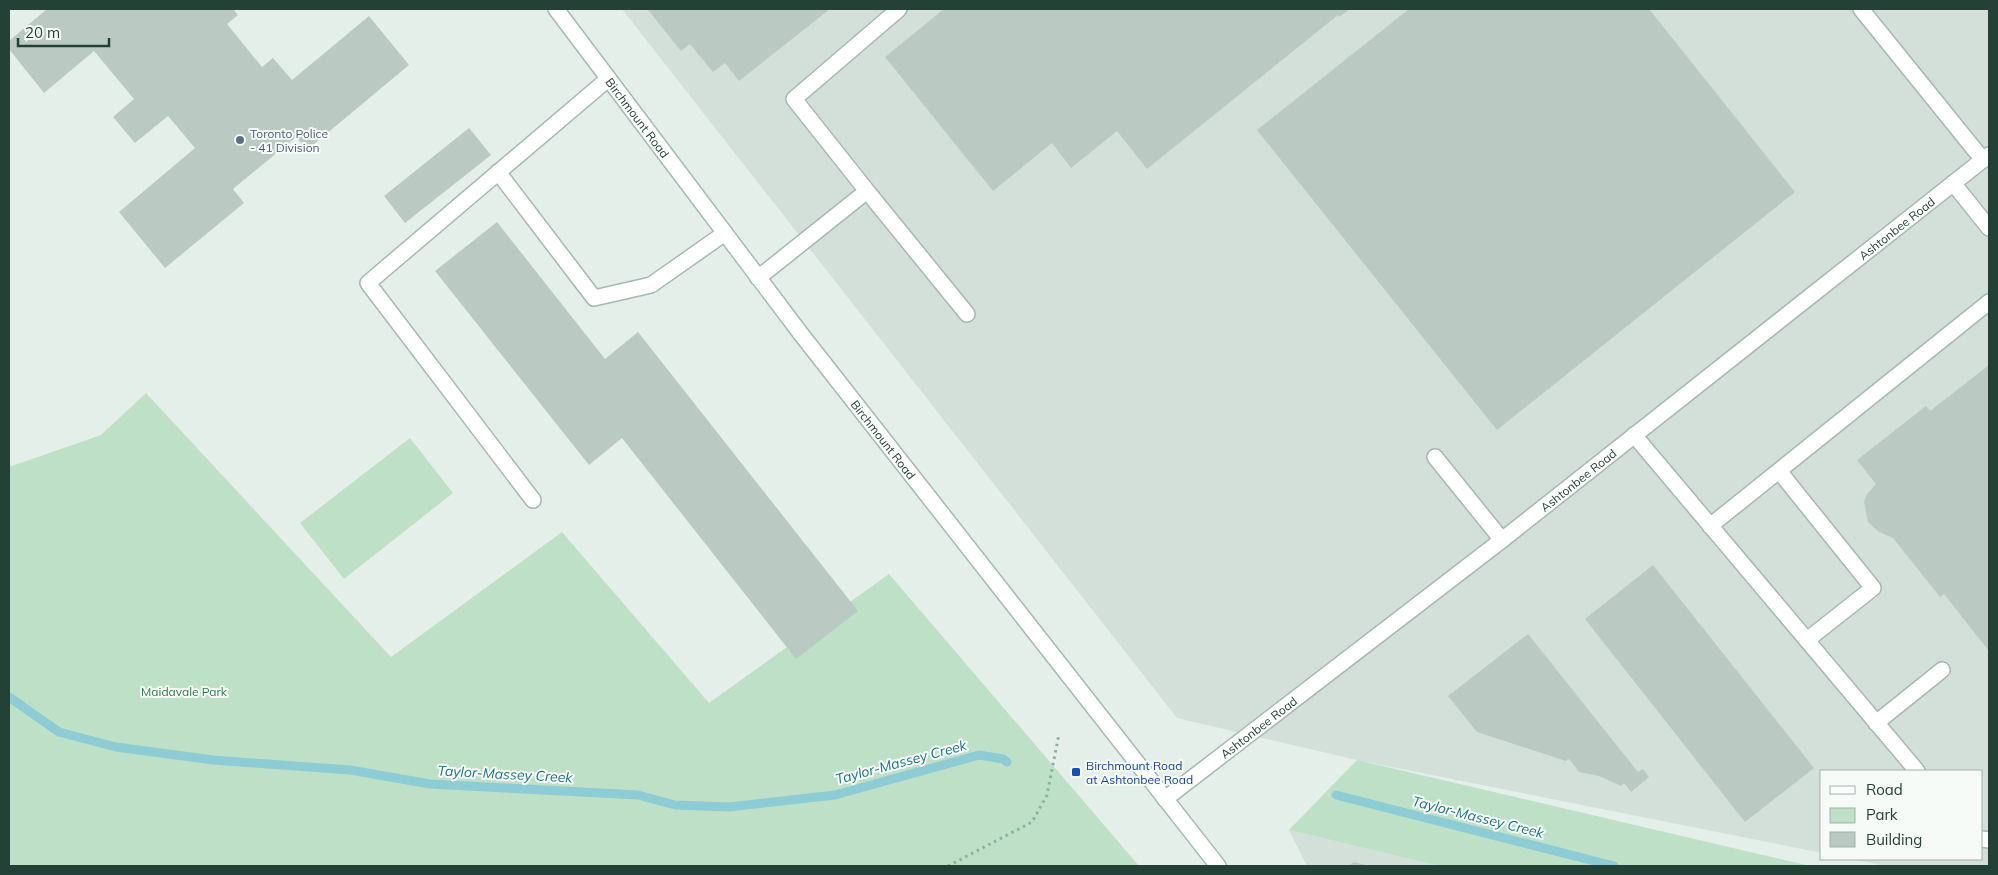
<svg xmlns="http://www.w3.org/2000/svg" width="1998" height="875" font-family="Mulish,sans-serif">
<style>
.built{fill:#d3dfd9}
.green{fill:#bee0c6}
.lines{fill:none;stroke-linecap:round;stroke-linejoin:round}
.stream{stroke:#8dccd4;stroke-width:9}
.building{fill:#bacac3}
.service-casing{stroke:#a7b7b1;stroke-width:18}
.tertiary-casing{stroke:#a7b7b1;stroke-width:18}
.secondary-casing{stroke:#a3bbb1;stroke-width:18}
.path{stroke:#85b3a2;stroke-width:3;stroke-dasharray:2.5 4;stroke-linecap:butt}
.service{stroke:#fff;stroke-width:15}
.tertiary{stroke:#fff;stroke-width:15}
.secondary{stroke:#fff;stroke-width:15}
.service-dot{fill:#5c6f8a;stroke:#f6fbf8;stroke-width:2}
.transit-dot{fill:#1a4fb4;stroke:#f6fbf8;stroke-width:2}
.labels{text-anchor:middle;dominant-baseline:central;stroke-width:4;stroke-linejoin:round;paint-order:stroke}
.street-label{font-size:12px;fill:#244138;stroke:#f6fbf8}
.service-label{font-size:12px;fill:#4e5e75;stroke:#f6fbf8;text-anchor:start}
.park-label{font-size:12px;fill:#2d7947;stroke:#f6fbf8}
.transit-label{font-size:12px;fill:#164399;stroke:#f6fbf8;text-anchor:start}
.water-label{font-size:14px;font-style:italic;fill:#1c737f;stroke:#f6fbf8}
</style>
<rect width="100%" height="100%" fill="#e5efea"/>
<path class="built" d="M622 9H1989V866H1886L1852 859H1982V771H1822V853L1357 760 1177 718Z
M1289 830 1439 866H1307Z"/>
<path class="green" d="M146 393 391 657 562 532 709 703 889 574 1139 866H9V467L101 435Z
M410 438 453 493 344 579 300 523Z
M1357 760 1810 866H1439L1289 830Z"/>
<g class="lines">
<path class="stream" d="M9 697 59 732 116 747 213 760 350 770 430 784 638 795 675 805 729 807 835 795 979 755 1003 759 1007 762
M1336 795 1614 866"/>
</g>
<path class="building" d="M47 9H233L238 15 227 24 262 67 273 58 292 80 369 16 409 65 307 150 296 137 233 189 244 203 165 268 119 212 195 148 168 116 135 143 113 117 134 99 94 51 44 93 9 49V41Z
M650 9H830L739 81 725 63 713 72 690 44 681 51 648 10Z
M944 9H1350L1339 17 1338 15 1147 169 1117 131 1071 168 1052 143 993 191 885 57Z
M1409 9H1649L1795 192 1497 430 1257 130Z
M469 128 491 155 405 223 384 196Z
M497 222 605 359 638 332 858 611 796 659 622 438 589 465 435 271Z
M1989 365V651L1944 594 1940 597 1893 538 1879 532 1868 522 1864 502 1867 494 1876 484 1857 460 1926 406 1930 411Z
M1653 565 1814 768 1745 822 1585 619Z
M1528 634 1638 772 1643 769 1649 777 1631 792 1624 783 1621 786 1599 776 1579 772 1569 759 1566 761 1477 732 1448 696Z
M1354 862 1369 866H1348Z"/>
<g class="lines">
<defs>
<path id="service" d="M1861 9 1983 160
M498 172 594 298 651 285 725 233
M1953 183 1989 228
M867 191 794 99 899 9
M758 278 867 191 967 314
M1634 435 1917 771
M1435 457 1502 540
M1779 471 1873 588 1807 640
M533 500 368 283 608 79
M1710 526 1989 302
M1876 723 1942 670
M1982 839 1989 840"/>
<g id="tertiary">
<path id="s1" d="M1165 799 1502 540 1989 155"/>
</g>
<g id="secondary">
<path id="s2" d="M556 9 801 334 1218 866"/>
</g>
</defs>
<use href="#service" class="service-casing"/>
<use href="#tertiary" class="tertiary-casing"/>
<use href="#secondary" class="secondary-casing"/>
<path class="path" d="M948 866 1032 822 1047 795 1059 734"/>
<use href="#service" class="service"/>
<use href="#tertiary" class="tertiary"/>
<use href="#secondary" class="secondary"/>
</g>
<circle class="service-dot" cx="240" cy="140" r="5"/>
<rect class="transit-dot" x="1071" y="767" width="10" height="10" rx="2.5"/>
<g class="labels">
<g class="street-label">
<text stroke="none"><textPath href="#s2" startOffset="136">Birchmount Road</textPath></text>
<text stroke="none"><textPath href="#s1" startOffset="928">Ashtonbee Road</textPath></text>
<text stroke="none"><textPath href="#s2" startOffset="541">Birchmount Road</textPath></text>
<text stroke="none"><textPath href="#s1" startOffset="522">Ashtonbee Road</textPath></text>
<text stroke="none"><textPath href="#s1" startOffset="118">Ashtonbee Road</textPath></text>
</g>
<g class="service-label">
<text x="250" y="133">Toronto Police<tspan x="250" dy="14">- 41 Division</tspan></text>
</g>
<g class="park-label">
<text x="184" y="691">Maidavale Park</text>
</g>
<g class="transit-label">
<text x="1086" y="765">Birchmount Road<tspan x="1086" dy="14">at Ashtonbee Road</tspan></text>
</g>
<g class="water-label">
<text transform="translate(901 762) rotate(-15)">Taylor-Massey Creek</text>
<text transform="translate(505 774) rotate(3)">Taylor-Massey Creek</text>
<text transform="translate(1478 817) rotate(14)">Taylor-Massey Creek</text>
</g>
</g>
<rect width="1998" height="875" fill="none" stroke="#244138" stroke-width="20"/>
<rect x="1820" y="770" width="162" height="90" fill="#f6fbf8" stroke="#a2b1ab"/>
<rect x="1830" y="786" width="25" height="8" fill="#ffffff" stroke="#a2b1ab"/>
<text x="1866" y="795" font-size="15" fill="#244138">Road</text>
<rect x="1830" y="808" width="25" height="15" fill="#bee0c6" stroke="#a2b1ab"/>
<text x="1866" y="820" font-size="15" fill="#244138">Park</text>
<rect x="1830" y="832" width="25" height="15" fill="#bacac3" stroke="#a2b1ab"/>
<text x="1866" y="845" font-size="15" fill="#244138">Building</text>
<path d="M18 38v8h91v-8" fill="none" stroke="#244138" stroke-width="2.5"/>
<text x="25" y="38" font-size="15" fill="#244138" stroke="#f6fbf8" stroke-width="4" paint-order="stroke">20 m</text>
</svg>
